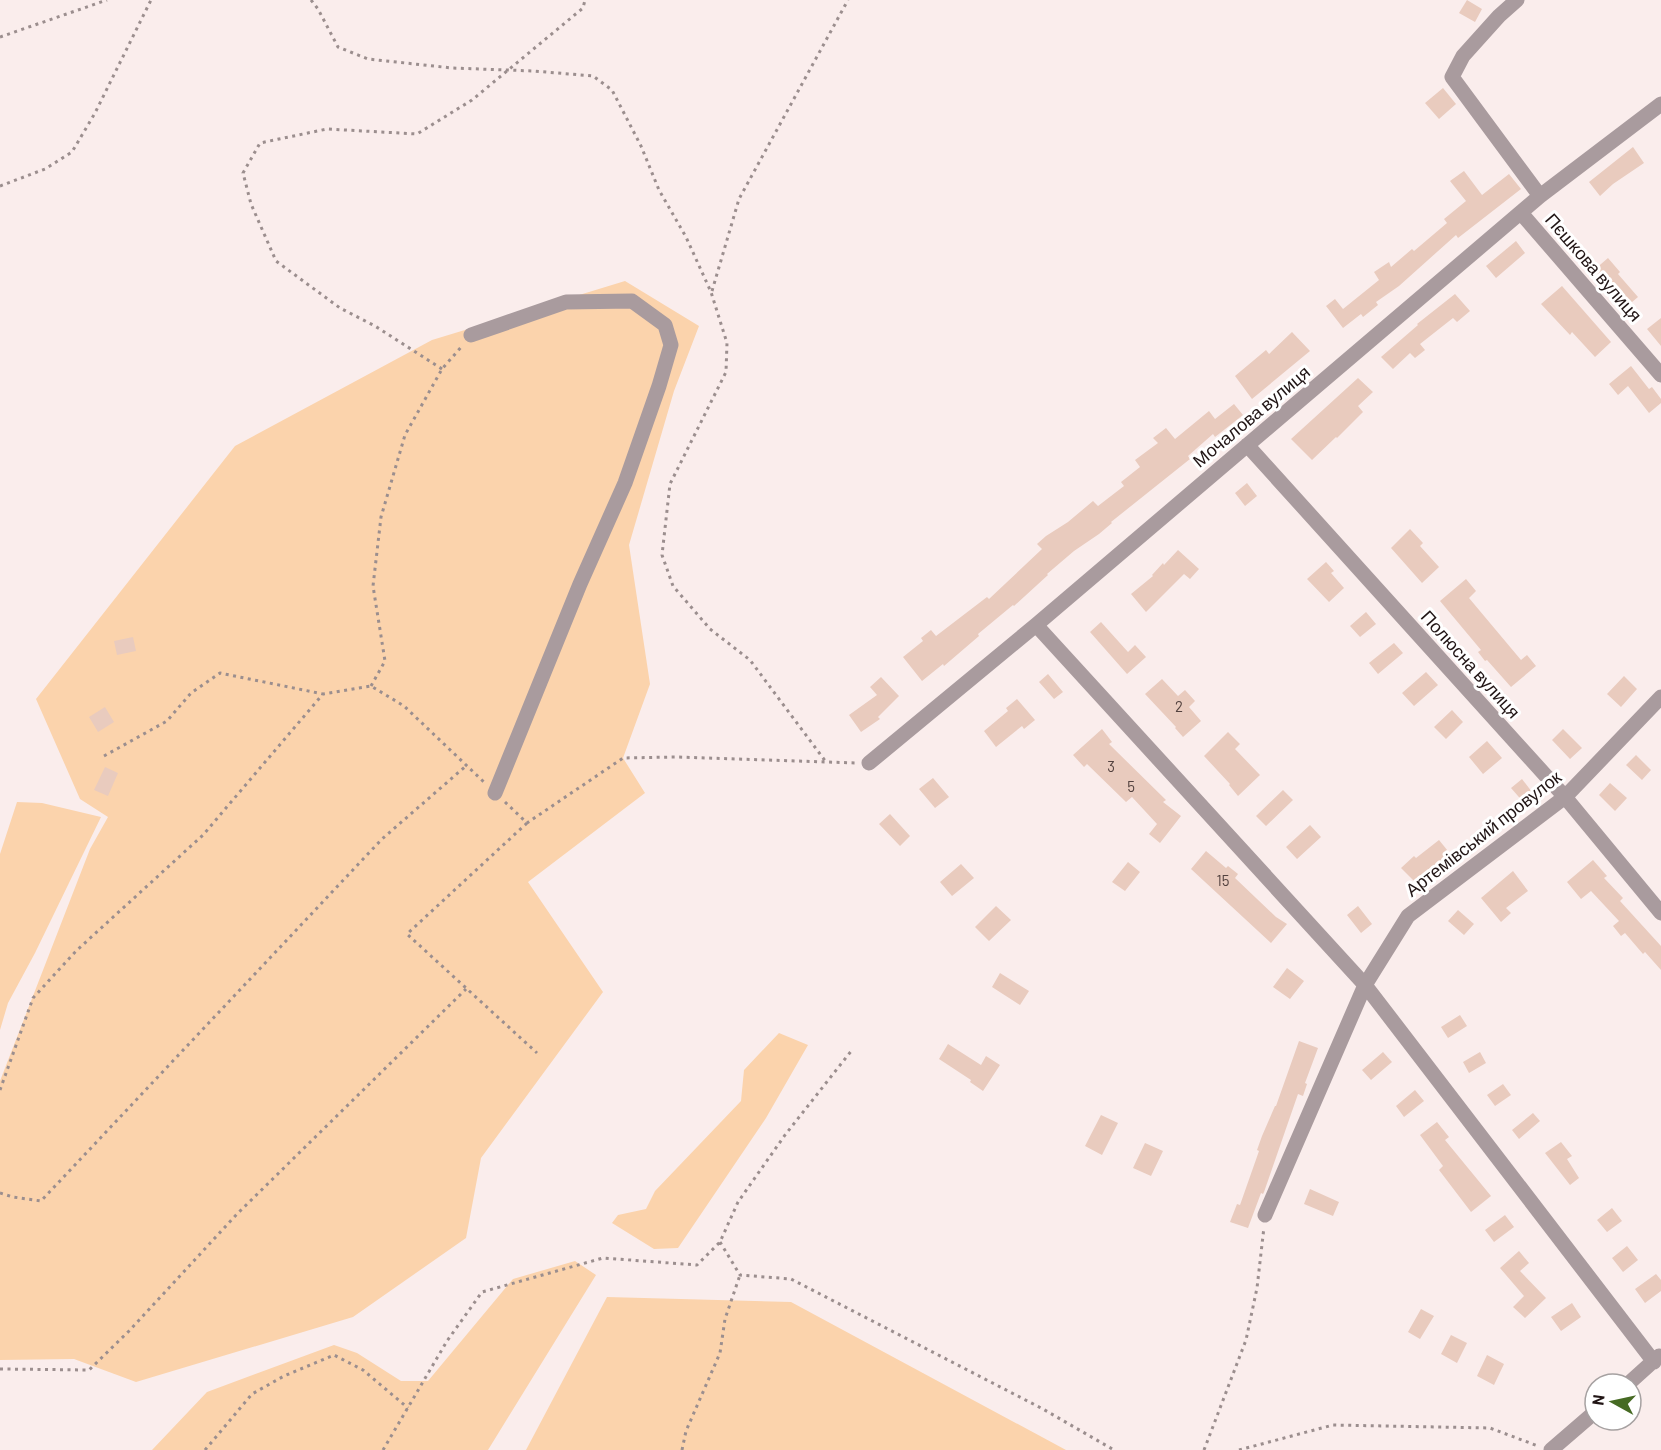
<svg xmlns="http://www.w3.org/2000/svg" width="1661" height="1450" font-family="Barlow,sans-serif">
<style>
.green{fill:#fbd3ac}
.building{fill:#e9cbbe}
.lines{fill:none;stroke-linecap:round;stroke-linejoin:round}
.path{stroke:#9b8e8e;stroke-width:3;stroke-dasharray:3 4.5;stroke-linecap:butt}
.minor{stroke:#a99b9e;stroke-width:15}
.labels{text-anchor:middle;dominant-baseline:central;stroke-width:6;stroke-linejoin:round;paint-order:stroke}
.number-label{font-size:15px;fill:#53423f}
.street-label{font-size:18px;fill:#211515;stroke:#fff}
</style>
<rect width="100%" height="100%" fill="#faedec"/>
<path class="green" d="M625 281 699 326 674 391 629 545 650 684 623 758 645 793 528 882 603 992 481 1158 466 1238 353 1317 136 1382 74 1359 0 1360V1081L90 849 108 817 80 799 36 699 235 446 432 340Z
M17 802 42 803 101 817 35 953 8 1003 0 1030V854Z
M779 1033 808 1045 766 1118 678 1248 654 1249 612 1223 618 1215 646 1209 655 1191 741 1101 744 1070Z
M575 1261 596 1275 488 1450H152L207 1392 334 1345 357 1353 401 1381H428L513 1279Z
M607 1297 791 1302 1066 1450H526Z"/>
<path class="building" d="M1467 0 1482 9 1475 22 1459 13Z
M1443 88 1456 104 1439 119 1425 103Z
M1633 147 1644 163 1613 184 1600 196 1589 182Z
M1464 171 1482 195 1509 174 1521 189 1458 238 1456 235 1399 286 1376 302 1378 305 1363 317 1361 314 1343 328 1326 306 1335 299 1343 309 1379 280 1374 272 1389 262 1391 267 1412 249 1414 251 1447 223 1444 219 1466 201 1450 181Z
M1516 241 1525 253 1496 278 1486 266Z
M1608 258 1620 272 1618 274 1638 297 1625 308 1594 270Z
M1562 286 1611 342 1595 357 1572 332 1570 335 1541 304Z
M1455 294 1470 311 1457 322 1453 318 1420 344 1425 350 1415 358 1410 353 1393 369 1381 357 1418 325 1417 324Z
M1661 318V346L1647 329Z
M1292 332 1310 351 1252 399 1235 376 1266 350 1269 354Z
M1631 366 1649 389 1652 387 1661 399V403L1649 413 1628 386 1618 395 1609 384Z
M1358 378 1373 392 1358 406 1363 412 1337 438 1336 437 1312 460 1291 439Z
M1234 404 1243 415 1215 437 1213 434 1188 456 1190 459 1111 522 1112 523 1099 534 1074 551 1047 574 1048 575 1014 606 1013 605 978 634 979 636 944 666 943 664 922 681 903 657 923 641 921 638 931 630 936 636 987 597 989 599 1042 549 1037 544 1046 536 1068 522 1093 501 1098 506 1124 486 1121 482 1140 467 1135 460 1158 443 1153 438 1166 428 1175 439 1209 411 1215 419Z
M1247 483 1257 496 1245 506 1235 493Z
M1410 529 1423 543 1420 546 1439 567 1422 583 1391 548Z
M1178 550 1199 569 1190 579 1184 574 1146 612 1131 594 1153 576 1152 575 1163 563 1164 565Z
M1326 562 1334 571 1331 573 1344 588 1329 602 1307 579Z
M1466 579 1476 591 1469 598 1521 660 1527 655 1536 666 1511 687 1487 660 1485 661 1478 652 1481 650 1440 601Z
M1366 612 1376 624 1360 637 1350 626Z
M1101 622 1128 652 1135 645 1146 657 1127 674 1090 632Z
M133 637 136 651 117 655 114 641Z
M1394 643 1403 653 1378 674 1369 663Z
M1426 672 1438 685 1414 706 1402 693Z
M1048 674 1063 692 1054 699 1039 682Z
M1624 676 1637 689 1621 707 1607 694Z
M881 677 899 696 878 717 880 719 861 732 849 715 877 695 870 687Z
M1162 679 1178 696 1185 690 1195 701 1189 707 1201 721 1183 737 1175 728 1176 727 1145 694Z
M1017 699 1035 720 1024 729 1022 726 996 747 984 731 1008 711 1006 708Z
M105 707 114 722 98 732 89 717Z
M1452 710 1463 722 1446 739 1434 727Z
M1102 729 1112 742 1109 744 1166 800 1163 802 1181 816 1160 843 1149 834 1157 824 1132 797 1126 802 1087 764 1084 767 1073 755Z
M1563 729 1582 748 1570 759 1552 740Z
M1228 732 1240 744 1235 749 1260 775 1238 796 1229 785 1230 784 1204 756Z
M1487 741 1502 758 1483 774 1469 757Z
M1636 755 1651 770 1642 780 1626 765Z
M105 767 118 773 108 796 94 790Z
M933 778 949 797 935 808 919 789Z
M1522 779 1535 796 1525 804 1511 788Z
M1610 783 1627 798 1615 811 1599 795Z
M1283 790 1293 800 1266 826 1256 816Z
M890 814 910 836 900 846 879 824Z
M1310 825 1321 837 1297 859 1286 847Z
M1439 840 1452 856 1418 885 1401 868 1414 856 1416 858Z
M1206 851 1226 868 1228 866 1238 874 1235 878 1276 917 1287 924 1271 943 1191 869Z
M1593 860 1607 876 1604 878 1623 898 1620 901 1661 946V970L1645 952 1643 954 1625 933 1621 936 1613 926 1619 921 1591 891 1581 899 1567 882Z
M1128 862 1140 872 1125 891 1112 882Z
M961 864 974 878 952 896 940 882Z
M1513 871 1528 891 1506 908 1511 913 1501 922 1481 898Z
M996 906 1011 920 989 941 975 927Z
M1358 906 1372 924 1361 933 1347 915Z
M1458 910 1474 924 1464 935 1448 921Z
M1287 968 1304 981 1290 999 1273 987Z
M1000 973 1029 991 1020 1005 992 987Z
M1460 1015 1467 1026 1448 1038 1441 1027Z
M1299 1041 1318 1048 1305 1083 1307 1084 1303 1096 1298 1094 1264 1192 1263 1194 1261 1193 1248 1228 1230 1222 1237 1204 1240 1205 1259 1151 1257 1150 1262 1136 1275 1106H1276Z
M948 1044 981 1065 986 1056 1000 1065 983 1091 970 1082 971 1080 939 1059Z
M1383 1052 1392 1062 1371 1080 1362 1070Z
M1480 1052 1486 1063 1469 1073 1463 1062Z
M1503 1084 1511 1095 1495 1106 1487 1095Z
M1415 1090 1424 1101 1404 1117 1396 1106Z
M1533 1113 1540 1121 1519 1139 1512 1130Z
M1101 1115 1118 1123 1102 1155 1085 1146Z
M1437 1122 1449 1137 1445 1140 1491 1196 1471 1212 1439 1170 1443 1166 1420 1135Z
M1561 1142 1572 1156 1567 1159 1579 1178 1570 1185 1545 1153Z
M1145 1143 1163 1151 1151 1176 1133 1168Z
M1310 1189 1339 1202 1333 1216 1304 1204Z
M1612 1208 1622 1221 1607 1232 1597 1220Z
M1505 1215 1514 1227 1494 1242 1485 1230Z
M1627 1246 1638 1260 1623 1272 1612 1258Z
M1519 1251 1529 1263 1520 1271 1546 1298 1525 1318 1513 1307 1524 1296 1500 1268Z
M1656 1274 1661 1280V1291L1645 1303 1635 1289Z
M1572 1303 1581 1317 1561 1331 1551 1317Z
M1421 1309 1434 1316 1420 1339 1408 1332Z
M1451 1335 1467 1343 1457 1363 1441 1354Z
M1487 1355 1504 1364 1494 1385 1477 1376Z"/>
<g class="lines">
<path class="path" d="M311 0 318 9 338 47 368 59 452 68 534 71 593 76 612 90 641 146 659 190 686 237 711 292 727 343 726 372 670 484 662 555 673 586 710 629 750 660 826 762
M0 37 107 0
M0 186 45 169 72 152 95 113 151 0
M712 291 739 199 848 0
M442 369 375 326 340 308 276 261 251 204 243 173 260 143 327 129 417 134 472 100 583 8 585 0
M371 686 385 661 373 586 381 517 405 435 442 369 463 345
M104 756 167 721 191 693 220 673 323 694
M505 802 527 823 623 758 676 757 856 763
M527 823 407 934 537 1053
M0 1090 33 998 76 951 203 835 323 694 371 686 404 706 485 783
M0 1193 13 1197 41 1201 382 839 467 765
M720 1242 740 1275 791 1279 1043 1409 1114 1450
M0 1369 89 1370 129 1331 238 1213 466 989
M205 1450 252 1394 284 1376 334 1355 363 1370 408 1408
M383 1450 447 1341 482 1292 603 1258 697 1265 720 1242 738 1202 785 1135 852 1050
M682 1450 686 1431 720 1353 725 1319 740 1275
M1204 1450 1246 1340 1257 1288 1264 1227
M1239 1450 1333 1425 1490 1428 1538 1446"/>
<path class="minor" d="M1517 0 1499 16 1463 56 1452 77 1540 196
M1521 213 1661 375
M471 335 566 302 632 301 665 325 671 345 659 386 625 483 580 584 495 793
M1247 445 1565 797 1661 913
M1036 625 1365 985 1654 1362
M869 763 1036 625 1540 196 1661 104
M1265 1215 1365 985 1408 916 1565 797 1661 697
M1628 1384 1659 1356
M1551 1450 1595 1412"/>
</g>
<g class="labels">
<g class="number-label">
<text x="1179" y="706">2</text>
<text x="1111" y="766">3</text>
<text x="1131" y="786">5</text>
<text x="1223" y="880">15</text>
</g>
<g class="street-label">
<text transform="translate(1594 267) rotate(49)">Пєшкова вулиця</text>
<text transform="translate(1251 416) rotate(-40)">Мочалова вулиця</text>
<text transform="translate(1471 664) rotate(48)">Полюсна вулиця</text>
<text transform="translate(1483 833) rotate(-38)">Артемівський провулок</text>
</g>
</g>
<g transform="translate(1613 1402) rotate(278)"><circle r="28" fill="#ffffff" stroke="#a6a1a1" stroke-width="1.5"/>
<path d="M0-4.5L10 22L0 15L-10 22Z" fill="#466a23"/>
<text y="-9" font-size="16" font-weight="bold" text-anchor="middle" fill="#211515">N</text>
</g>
</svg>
